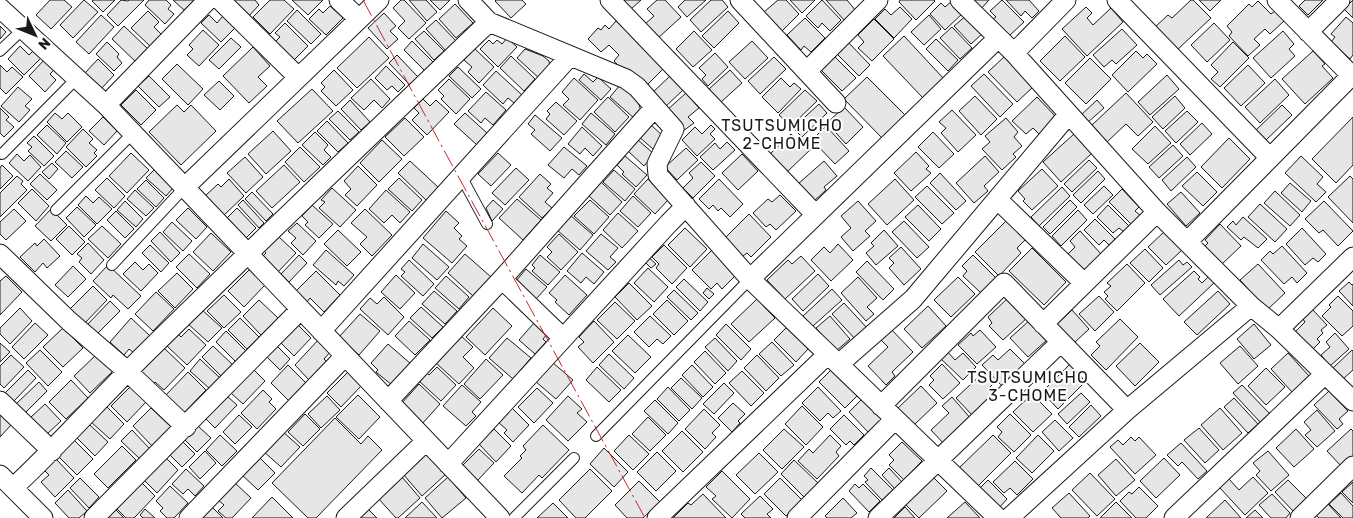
<svg xmlns="http://www.w3.org/2000/svg" width="1353" height="518" font-family="Rubik,sans-serif">
<style>
.building{fill:#e6e6e6;stroke:#1a1a1a}
.lines{fill:none;stroke-linecap:round;stroke-linejoin:round}
.lane-casing{stroke:#1a1a1a;stroke-width:12}
.street-casing{stroke:#1a1a1a;stroke-width:21}
.lane{stroke:#fff;stroke-width:10}
.street{stroke:#fff;stroke-width:19}
.power{stroke:#c62828;stroke-width:1;stroke-dasharray:18 4 2.5 4;stroke-linecap:butt}
.labels{text-anchor:middle;dominant-baseline:central;stroke-width:4;stroke-linejoin:round;paint-order:stroke}
.neighbourhood-label{font-size:16px;letter-spacing:1px;fill:#1a1a1a;stroke:#fff}
</style>
<rect width="100%" height="100%" fill="#fff"/>
<path class="building" d="M50 0H64L72 7 51 29 36 15Z
M84 0 98 12 73 38 60 25Z
M94 0H115L103 12 92 1Z
M121 0 128 1 129 0H144L118 26 107 15Z
M149 0H166L171 5 168 9 174 14 165 24 145 5Z
M173 0H194L184 10Z
M230 0H255L259 5 248 17Z
M270 0H284L294 9 270 34 253 17Z
M292 0H323L308 15Z
M401 0H404L426 23 409 39 398 28 405 21 393 8Z
M409 0H426L437 12 427 21Z
M430 0H450L440 10Z
M496 0H522L526 4 511 18 495 1Z
M625 0H641L630 10 623 2Z
M657 0H665L681 17 657 39 644 25 654 16 647 9Z
M685 0H706L687 17 678 7Z
M711 0H722L728 7 701 32 690 20Z
M778 0H786L799 14 782 31 764 12Z
M790 0H815L802 13Z
M822 0 841 20 830 31 822 23 818 28 806 16Z
M826 0H847L856 11 845 21Z
M900 0H934L935 1 916 20 899 2Z
M953 0 964 12 945 30 930 14 941 3 945 7Z
M969 0H989L980 10Z
M1002 0 1024 22 1009 36 993 19 996 17 990 11Z
M1006 0H1029L1039 11 1032 18 1025 11 1021 16Z
M1191 0H1193L1211 18 1176 51 1154 28 1168 15 1172 18Z
M1199 0H1221L1210 11Z
M1305 0H1323L1308 15 1299 6Z
M1353 0V18L1344 9Z
M1258 1 1271 14 1275 11 1284 21 1270 34 1265 29 1254 39 1260 45 1248 56 1229 36 1232 32 1227 26 1249 4 1252 7Z
M455 4 473 23 456 38 439 19Z
M330 6 343 18 326 35 309 19 319 9 323 13Z
M900 7 912 19 894 38 875 19 885 9 891 15Z
M1086 7 1092 13 1087 18 1093 25 1111 8 1123 22 1087 56 1062 29Z
M297 10 321 34 311 44 287 21Z
M148 11 159 22 154 27 162 35 150 46 131 28Z
M728 11 739 23 714 48 702 36Z
M384 13 396 26 390 31 398 39 387 49 368 28Z
M101 15 114 27 89 54 76 42Z
M209 15 217 23 223 16 235 28 221 42 201 23Z
M929 15 941 29 924 45 911 32Z
M967 15 983 33 971 44 954 26Z
M1346 17 1353 23V55L1350 59 1331 42 1335 37 1331 34Z
M805 18 825 38 811 52 804 46 801 50 787 35Z
M874 19 894 39 872 61 858 48 864 42 858 35Z
M436 20 456 41 446 51 426 29Z
M616 21 664 68 645 87 629 76 614 61 619 55 609 45 601 52 588 39 598 28 601 30 605 25 609 29Z
M285 23 308 46 293 61 275 42 280 37 275 33Z
M1214 23 1230 40 1207 62 1191 45Z
M0 26 6 32 0 39Z
M124 26 148 49 136 62 112 39Z
M952 27 972 48 960 59 940 38Z
M1122 29 1137 45 1116 64 1112 60 1104 67 1093 55Z
M203 30 219 45 199 66 187 55 193 49 189 45Z
M424 31 444 51 434 60 415 39Z
M694 31 712 50 693 67 676 49Z
M1283 31 1294 44 1289 49 1295 56 1271 78 1253 58Z
M904 36 944 79 923 98 883 56Z
M1065 36 1085 57 1060 81 1040 61Z
M369 37 389 58 357 88 337 68Z
M231 38 241 47 219 69 209 60Z
M507 38 517 47 498 67 480 49 489 40 493 44 497 40 502 44Z
M936 39 958 60 948 71 926 49Z
M412 41 433 62 425 71 404 50Z
M752 41 768 58 745 79 729 62Z
M847 41 870 65 859 76 836 53Z
M107 42 119 54 117 57 122 63 114 71 96 54Z
M1233 42 1249 58 1220 87 1211 79 1218 72 1211 65Z
M20 46 29 55 34 50 42 57 24 75 8 59Z
M253 47 270 66 258 77 267 86 249 103 223 76Z
M475 49 494 67 479 83 468 72 472 67 464 60Z
M525 49 543 56 549 61 550 67 540 79 517 58Z
M1136 51 1143 58 1147 54 1157 64 1128 92 1112 75Z
M1313 51 1325 64 1322 66 1333 78 1305 104 1282 79Z
M715 53 728 67 708 86 702 79 706 75 699 68Z
M397 55 418 77 410 85 389 63Z
M511 56 535 79 524 91 500 68Z
M834 56 856 78 842 91 820 69Z
M1005 56 1034 86 1017 102 988 72Z
M774 57 786 69 760 94 748 81Z
M46 58 56 68 50 74 56 80 45 92 29 76Z
M1090 58 1111 79 1086 104 1065 83Z
M98 59 114 75 101 89 84 74Z
M177 64 203 89 188 105 162 79Z
M0 65 7 72 12 67 23 77 6 94 0 88Z
M1248 65 1265 83 1241 106 1224 88Z
M386 66 405 85 398 92 392 86 387 90 375 78Z
M458 67 481 89 472 98 449 76Z
M334 70 353 90 336 106 321 91 325 87 321 83Z
M730 70 742 83 721 102 709 89Z
M496 71 522 95 514 103 508 98 503 104 483 85Z
M584 74 593 82 598 77 611 89 601 100 579 80Z
M984 74 1013 104 1000 117 971 86Z
M1167 75 1179 89 1150 115 1138 102Z
M149 76 170 97 159 107 138 86Z
M670 76 683 90 664 108 651 94Z
M867 77 905 115 882 138 844 99Z
M574 78 598 100 580 120 563 105 569 99 562 92Z
M781 78 790 87 794 83 801 89 778 113 762 97Z
M371 79 390 99 382 108 374 100 364 110 351 98Z
M449 79 470 99 456 114 441 99 444 96 438 90Z
M1275 79 1289 95 1260 123 1245 107Z
M219 81 234 96 220 110 204 95Z
M620 85 638 101 641 111 634 118 610 97Z
M18 87 32 99 25 106 30 110 19 122 1 106Z
M312 89 333 111 298 143 277 121Z
M136 90 156 110 141 125 121 105Z
M805 90 817 101 791 126 779 115Z
M486 92 506 110 493 125 485 118 481 123 468 111Z
M686 93 699 108 688 117 694 123 683 131 666 111Z
M1126 93 1153 122 1138 136 1126 124 1107 142 1092 125Z
M975 96 997 119 981 135 959 111Z
M1175 96 1185 108 1163 129 1152 117Z
M608 97 629 117 615 132 594 112Z
M1037 97 1056 117 1039 134 1033 128 1026 134 1012 121Z
M423 99 430 106 436 100 449 112 427 135 412 120 419 113 414 108Z
M350 100 370 122 361 130 341 109Z
M1097 100 1104 108 1087 123 1081 115Z
M556 102 577 121 564 135 546 119 550 114 547 111Z
M819 104 827 113 802 137 793 128Z
M177 105 184 112 191 105 216 131 181 165 149 132Z
M1282 105 1292 115 1265 141 1255 131Z
M844 107 863 127 846 144 827 123Z
M0 108 9 117 6 120 14 127 4 137 0 133Z
M952 110 976 135 958 152 941 133 946 128 939 122Z
M338 111 359 132 350 140 329 119Z
M1187 111 1198 122 1176 143 1165 131Z
M55 113 62 119 68 113 82 127 67 142 47 122Z
M465 113 488 134 477 145 454 124Z
M591 113 615 134 606 145 582 124Z
M535 115 562 138 550 151 531 134 535 130 528 124Z
M103 117 117 131 104 145 89 131Z
M1353 117V165L1336 183 1312 159Z
M405 118 424 137 404 156 385 137Z
M1006 118 1018 132 1014 137 1022 146 1013 154 1016 157 1002 170 982 149 990 142 985 136Z
M327 121 348 143 338 152 317 131Z
M1202 123 1212 134 1190 155 1180 144Z
M650 124 664 137 653 149 638 136Z
M47 125 66 143 57 154 37 135Z
M711 125 715 129 710 134 715 139 697 156 682 140 695 127 702 134Z
M826 126 849 151 835 164 812 140Z
M1155 126 1171 143 1148 164 1132 149Z
M582 127 602 146 593 156 585 148 580 154 568 144Z
M83 129 93 139 89 143 97 150 94 153 97 156 86 167 66 147Z
M273 131 291 151 266 174 248 154Z
M315 132 328 145 324 150 331 157 323 165 302 145Z
M933 132 954 154 939 168 918 147Z
M791 134 799 143 805 138 813 147 786 173 769 155Z
M1074 134 1092 153 1061 182 1043 162Z
M34 136 54 156 44 166 28 151 32 147 27 143Z
M1229 138 1250 159 1222 188 1201 167Z
M382 140 402 159 379 182 360 163Z
M638 140 654 154 644 166 628 151Z
M727 142 735 150 713 170 700 157 715 143 720 149Z
M1173 145 1183 156 1159 178 1149 167Z
M300 147 320 167 304 182 285 162Z
M564 147 587 166 579 175 572 169 564 178 548 165Z
M686 148 698 160 677 180 665 167Z
M66 151 83 167 72 178 55 162Z
M916 152 929 166 926 169 931 173 911 191 894 173Z
M131 153 149 170 127 193 109 176Z
M498 153 511 165 491 186 478 174Z
M17 154 24 161 30 155 41 167 28 181 9 163Z
M742 154 758 171 738 190 722 173Z
M625 156 647 175 636 187 622 174 624 172 617 165Z
M985 156 999 172 984 186 988 191 974 203 956 183Z
M1301 156 1323 177 1317 184 1326 192 1316 202 1285 173Z
M245 157 263 177 246 193 227 173Z
M1187 157 1196 167 1171 191 1162 180Z
M1089 160 1097 168 1072 192 1064 184Z
M410 161 439 188 427 201 398 173Z
M824 161 837 176 824 187 826 190 814 201 798 184Z
M701 162 715 176 693 198 683 188 693 178 689 173Z
M52 163 58 169 49 179 42 172Z
M2 165 13 176 0 189V168Z
M284 165 300 182 272 208 256 191Z
M358 166 377 185 357 206 345 195 351 189 344 181Z
M157 167 173 188 166 196 146 178Z
M516 168 529 180 505 205 492 193Z
M1042 169 1058 186 1032 210 1023 201 1025 199 1018 191Z
M614 170 635 189 625 201 603 182Z
M1098 171 1105 179 1081 203 1073 195Z
M1197 172 1217 192 1203 206 1182 186Z
M940 173 966 201 956 210 930 183Z
M40 174 57 190 47 200 30 184Z
M540 174 551 184 547 188 553 193 545 202 552 208 542 218 519 197Z
M17 176 23 181 21 184 27 190 0 217V193Z
M1350 176 1353 179V223L1328 197Z
M107 178 125 196 114 208 95 190Z
M399 178 422 200 412 211 388 189Z
M229 179 244 196 223 216 205 196 218 184 221 187Z
M648 179 668 200 655 214 634 194Z
M719 179 743 204 730 217 721 208 718 211 713 205 709 209 699 199Z
M895 179 914 200 887 225 868 204Z
M146 180 164 198 156 207 137 189Z
M601 182 622 202 610 215 589 196Z
M1290 183 1311 201 1302 212 1281 193Z
M927 186 954 213 942 224 915 197Z
M1104 186 1113 195 1093 214 1084 205Z
M1062 187 1070 196 1039 226 1031 217Z
M332 188 356 210 340 227 319 208 325 202 321 200Z
M32 189 49 206 36 221 18 203Z
M1122 189 1139 207 1135 211 1142 217 1133 226 1109 202Z
M135 190 154 208 146 216 127 199Z
M386 190 410 212 400 223 392 215 384 223 369 209Z
M1275 191 1300 215 1290 226 1264 203Z
M252 192 273 214 266 221 245 199Z
M1181 192 1200 213 1186 226 1167 204Z
M780 195 796 211 776 230 770 224 766 227 753 213 768 199 772 202Z
M86 196 93 203 99 197 112 209 97 224 78 205Z
M633 196 651 213 638 227 620 211Z
M517 199 541 220 523 240 499 218Z
M243 200 264 223 259 228 238 205Z
M493 200 503 209 492 221 486 208Z
M590 200 609 217 594 234 574 216Z
M1070 200 1077 207 1050 234 1043 227Z
M125 201 143 219 136 227 117 210Z
M858 201 876 221 865 231 870 236 853 251 841 237 851 228 841 216Z
M1324 201 1353 231 1338 246 1323 230 1319 233 1305 219Z
M1260 204 1287 229 1275 242 1248 217Z
M312 205 333 224 319 238 305 225 308 222 302 216Z
M918 205 941 229 929 241 905 217Z
M1108 205 1130 227 1124 232 1119 228 1113 233 1097 217Z
M77 207 96 225 84 237 66 218Z
M188 208 207 227 196 239 176 220Z
M237 208 256 228 245 239 226 219Z
M14 209 26 221 6 240 0 234V222Z
M51 209 67 225 51 241 35 226Z
M365 209 392 235 372 256 360 244 367 237 351 223Z
M1078 210 1087 220 1061 246 1052 236Z
M116 211 134 229 125 238 107 220Z
M446 211 459 223 454 228 462 236 459 239 467 246 452 263 423 238Z
M618 213 638 231 622 248 603 230Z
M749 214 771 237 751 257 747 253 743 256 725 238Z
M570 215 593 235 580 250 557 230Z
M1243 217 1267 239 1258 248 1244 237 1241 240 1227 227 1233 221 1236 225Z
M1095 219 1115 239 1109 245 1104 240 1099 245 1084 230Z
M1007 220 1026 239 1017 248 1021 253 999 276 975 252Z
M904 221 929 247 917 258 892 232Z
M172 222 192 241 183 251 163 232Z
M297 223 316 241 303 255 291 243 296 238 288 231Z
M1220 224 1241 246 1222 264 1205 246 1208 243 1205 240Z
M69 226 85 242 72 255 56 239Z
M102 226 121 244 108 258 88 239Z
M685 228 707 249 690 267 668 245Z
M1302 228 1326 254 1318 262 1313 258 1305 265 1286 244Z
M338 230 361 252 347 266 324 244Z
M884 230 898 246 876 265 866 253 874 246 871 243Z
M1080 231 1102 255 1084 272 1067 255 1075 247 1070 241Z
M160 232 180 253 171 262 151 241Z
M1164 232 1182 250 1166 265 1148 247Z
M211 233 231 252 213 271 193 252Z
M559 234 578 252 561 270 547 257 552 252 547 247Z
M601 234 618 248 610 257 616 262 608 270 586 251Z
M278 236 296 253 278 272 262 257 266 253 264 251Z
M44 239 60 256 47 268 43 263 35 272 20 257 35 243 37 246Z
M88 243 104 260 91 274 79 262 82 258 77 254Z
M423 244 449 267 437 280 412 258Z
M838 244 853 260 831 281 811 260 824 247 830 253Z
M150 245 169 263 161 272 142 253Z
M664 245 687 268 672 284 656 268 659 264 652 257Z
M1282 246 1307 273 1297 283 1292 277 1284 284 1261 260 1270 251 1273 254Z
M901 247 921 269 904 285 889 268 894 263 889 258Z
M1032 248 1066 282 1044 305 1009 271Z
M1145 249 1163 268 1149 282 1130 263Z
M326 250 354 275 344 286 338 281 336 285 313 265Z
M712 250 737 274 722 289 717 283 711 289 692 270Z
M582 253 604 272 594 284 586 277 581 283 567 271Z
M189 254 210 274 197 288 176 267Z
M465 254 491 277 473 296 448 273Z
M299 255 307 263 289 282 281 274Z
M540 255 560 272 548 285 532 271 535 268 532 265Z
M973 255 996 278 981 293 963 276 967 271 962 266Z
M647 256 656 264 651 268 643 260Z
M801 256 815 271 785 299 767 280 788 260 792 264Z
M409 260 434 284 423 296 401 276 405 272 401 269Z
M1179 260 1183 265 1187 262 1192 267 1160 295 1151 285Z
M867 261 894 289 883 300 856 272Z
M135 262 143 270 149 264 158 273 141 291 123 274Z
M1127 264 1145 283 1117 311 1105 299 1108 296 1104 292 1111 286 1107 283Z
M1258 264 1285 293 1267 310 1240 280Z
M108 265 141 296 128 309 113 295 111 298 93 281Z
M73 266 86 279 68 297 55 285Z
M648 268 668 287 654 302 634 283Z
M250 269 265 285 244 307 228 291Z
M526 269 547 287 535 300 515 282Z
M316 271 340 295 324 312 310 298 307 302 296 291Z
M1194 271 1200 277 1198 279 1202 283 1208 277 1214 283 1179 316 1163 299Z
M177 273 193 289 175 308 158 291Z
M818 274 829 286 803 311 792 299Z
M396 275 415 293 400 309 381 292Z
M565 275 587 295 569 315 555 302 557 300 549 293Z
M6 276 22 292 0 315V281Z
M446 276 469 297 459 309 435 288Z
M858 277 877 298 867 307 874 314 866 321 841 293Z
M958 277 975 294 951 317 934 300Z
M684 279 708 302 700 311 676 287Z
M1349 282 1352 285 1353 284V306L1339 291Z
M629 283 652 306 637 320 615 297Z
M93 286 107 300 83 325 68 311Z
M707 288 714 294 709 299 703 293Z
M832 289 842 300 813 326 803 316Z
M674 290 698 313 691 320 667 297Z
M434 291 457 311 445 324 422 304Z
M1218 291 1230 304 1197 335 1184 322Z
M156 292 174 309 153 331 135 314Z
M224 295 241 312 224 328 207 311Z
M1099 296 1114 312 1095 331 1079 314Z
M1338 296 1353 311V326L1342 336 1322 316 1331 307 1329 305Z
M384 297 404 317 388 335 360 309 370 298 377 304Z
M1009 297 1028 317 1003 340 989 326 992 323 988 317Z
M757 299 775 318 749 342 731 324Z
M259 300 278 318 261 335 243 316Z
M667 300 688 321 674 335 653 314Z
M110 301 120 311 97 334 87 325Z
M615 302 635 321 617 339 597 320Z
M844 303 868 329 856 340 832 314Z
M928 306 946 326 922 348 904 329Z
M421 307 443 327 432 338 410 318Z
M20 308 32 321 10 344 0 334V328Z
M493 308 512 326 485 355 466 337Z
M201 309 222 328 208 342 187 323Z
M1312 309 1327 325 1321 330 1323 333 1317 339 1320 342 1312 350 1295 332 1305 322 1303 319Z
M1072 310 1089 329 1074 343 1057 324Z
M360 314 380 331 359 355 339 337Z
M650 316 671 336 663 344 657 339 649 347 634 332Z
M830 316 850 339 836 351 816 328Z
M131 318 150 336 134 353 129 349 124 355 110 342Z
M240 318 259 337 247 349 228 330Z
M1120 319 1138 337 1106 370 1091 355 1100 346 1096 342Z
M1030 320 1048 339 1028 357 1010 338Z
M409 321 430 340 415 355 395 336Z
M594 321 614 342 593 363 578 347 584 342 579 337Z
M35 323 48 335 24 359 12 347Z
M534 323 547 334 543 339 546 342 535 354 519 340Z
M726 324 751 349 741 360 716 335Z
M1254 324 1271 345 1254 359 1237 339Z
M298 325 311 338 294 356 281 343Z
M787 327 808 349 796 362 774 340Z
M63 328 83 348 63 367 43 347Z
M890 328 913 352 892 372 895 376 886 385 868 366 888 347 879 338Z
M189 329 206 345 187 365 167 346 178 334 181 337Z
M980 330 996 347 977 364 958 345 971 333 973 336Z
M226 331 246 351 236 362 216 342Z
M1335 333 1349 349 1330 366 1321 355 1330 347 1326 342Z
M459 334 473 347 463 357 474 368 459 384 436 363 451 348 448 345Z
M628 335 651 357 635 373 612 351Z
M507 338 531 358 513 379 489 358Z
M715 338 737 361 728 371 705 347Z
M319 339 331 351 324 359 327 362 309 380 295 365Z
M772 342 794 365 781 376 759 354Z
M0 343 10 352 0 362Z
M1140 343 1159 362 1135 386 1116 366Z
M275 344 290 359 280 370 265 355Z
M388 344 411 364 392 385 376 372 378 370 371 363Z
M213 346 234 366 222 377 202 357Z
M1240 346 1258 366 1238 384 1220 363Z
M164 348 185 368 164 390 155 382 153 384 141 372Z
M1010 349 1025 364 1002 386 982 365 993 355 998 360Z
M40 350 62 372 48 386 26 363Z
M946 350 955 360 963 353 976 367 963 380 939 357Z
M1352 350 1353 351V370L1343 379 1333 368Z
M705 351 726 373 715 384 694 362Z
M1288 353 1309 376 1292 392 1271 369Z
M97 354 113 371 90 393 74 376Z
M609 354 634 378 624 389 599 365Z
M11 355 24 367 4 388 0 384V366Z
M757 355 779 378 766 391 744 368Z
M200 359 220 378 210 389 190 371Z
M486 359 503 375 480 399 464 384Z
M552 362 573 380 556 399 535 381Z
M942 364 960 383 943 399 929 385 934 380 930 376Z
M1070 364 1086 381 1058 409 1042 392Z
M288 365 306 383 289 401 271 383Z
M692 365 713 387 703 397 682 375Z
M437 367 456 385 441 401 419 381 427 373 429 375Z
M597 367 621 390 609 402 586 380Z
M1266 368 1285 387 1266 405 1248 386Z
M253 369 265 381 243 404 231 393Z
M832 369 858 395 845 408 819 382Z
M28 370 36 378 14 401 5 393Z
M742 371 764 393 751 406 729 383Z
M985 371 995 382 990 387 997 394 973 416 956 398Z
M188 372 206 390 182 415 164 397Z
M348 372 362 385 341 407 327 393Z
M681 378 702 398 692 409 671 388Z
M71 380 88 398 66 419 49 402Z
M39 382 47 391 25 413 16 404Z
M724 383 734 393 714 414 703 404Z
M419 384 440 404 422 424 401 404Z
M462 385 481 402 472 412 476 416 466 426 443 406Z
M1242 385 1270 414 1261 423 1233 393Z
M921 386 937 403 914 425 898 408Z
M130 387 146 402 127 422 111 406Z
M668 387 690 410 679 421 657 399Z
M818 387 841 411 833 418 828 413 820 421 802 403Z
M537 388 553 403 534 423 518 407Z
M263 390 272 399 269 402 276 409 257 429 241 413Z
M1329 391 1348 411 1339 419 1343 424 1337 429 1314 405Z
M1081 393 1090 402 1067 424 1058 414Z
M1032 394 1052 414 1033 432 1013 412Z
M358 395 380 417 359 439 336 417Z
M327 396 340 410 321 428 308 414Z
M568 396 582 409 577 413 587 422 568 441 546 420Z
M228 397 237 405 215 428 206 419Z
M952 397 972 420 945 445 931 430 949 413 942 406Z
M1234 398 1258 424 1248 433 1224 407Z
M862 399 881 419 868 432 849 412Z
M655 400 678 423 668 434 644 411Z
M733 403 745 414 738 421 740 423 732 432 718 418Z
M45 404 61 421 46 435 30 418Z
M1091 405 1101 416 1079 437 1069 427Z
M802 406 823 427 806 445 785 424Z
M107 407 124 424 110 439 91 422Z
M151 408 171 427 152 446 133 426Z
M512 408 529 425 513 442 504 433 507 430 498 422Z
M1220 408 1242 433 1223 450 1201 425Z
M704 409 720 425 712 433 716 437 705 449 685 429Z
M1317 410 1335 431 1317 447 1305 435 1311 430 1304 422Z
M305 414 320 429 303 446 288 432Z
M1010 414 1031 435 1014 452 998 437 1002 432 997 427Z
M0 415 11 425 0 437Z
M239 415 252 427 235 444 223 432Z
M844 415 864 435 854 445 850 441 846 445 830 429Z
M648 417 666 435 650 451 632 434Z
M335 418 361 444 368 436 382 450 316 518H308L272 483Z
M1055 420 1073 438 1059 451 1042 432Z
M90 425 108 442 95 456 77 438Z
M543 425 569 450 542 478 539 475 522 493 504 476 522 458 520 456 526 450 523 446Z
M198 426 211 438 197 452 185 440Z
M1199 428 1219 450 1205 463 1184 440Z
M494 429 511 446 496 462 479 444Z
M784 429 804 447 782 469 763 450Z
M1296 429 1314 449 1294 467 1276 448Z
M1351 429 1353 431V456L1342 467 1327 451Z
M132 430 150 449 140 459 121 441Z
M282 431 300 447 281 467 263 451Z
M682 431 703 452 683 472 662 451Z
M220 435 237 451 222 466 206 450Z
M629 435 649 454 633 470 614 451Z
M830 435 841 446 836 452 839 456 817 479 798 461 809 449 813 453Z
M993 435 1011 453 978 486 959 468Z
M1038 435 1054 451 1032 473 1016 458Z
M1131 437 1135 441 1139 437 1156 455 1135 474 1110 447 1118 440 1123 445Z
M74 440 93 459 77 475 58 456Z
M182 441 195 454 182 467 169 454Z
M902 442 922 461 904 480 889 465 894 460 889 455Z
M1181 443 1207 471 1198 479 1182 462 1178 466 1167 455Z
M122 446 136 460 108 488 94 474Z
M604 448 628 472 614 487 590 464Z
M479 449 494 463 477 481 462 466Z
M205 451 216 463 200 479 189 467Z
M1268 451 1289 475 1271 491 1256 475 1260 471 1253 463Z
M427 452 446 474 422 496 403 474Z
M657 452 676 471 656 491 637 472Z
M759 453 778 472 755 494 736 475Z
M258 456 275 473 258 490 241 474Z
M166 458 178 470 157 493 144 480Z
M1164 458 1180 475 1156 498 1140 481Z
M56 459 74 478 55 497 41 482 49 475 44 470Z
M1116 459 1135 480 1116 496 1098 475Z
M794 460 818 483 804 497 781 474Z
M1015 461 1033 479 1017 495 1010 488 1004 493 993 482Z
M871 468 893 490 882 500 865 482 868 480 864 476Z
M889 468 903 483 895 489 882 475Z
M186 469 204 486 195 496 188 489 183 494 172 484Z
M590 469 612 491 585 518H576L559 500Z
M722 471 750 499 732 518 712 499 716 496 706 487Z
M1090 473 1115 499 1097 516 1072 490Z
M402 477 420 498 398 518H396L378 498Z
M448 477 466 498 442 518 425 498Z
M933 477 947 491 919 518 905 504Z
M1253 477 1268 493 1245 515 1220 488 1229 479 1239 490Z
M80 478 99 497 89 508 70 488Z
M780 478 802 500 786 516 764 494Z
M988 480 1007 499 998 509 978 490Z
M1288 480 1306 498 1293 511 1275 492Z
M639 481 660 502 643 518H627L615 505Z
M141 482 155 496 134 518H126L116 508Z
M234 482 251 498 232 518H226L218 511 224 505 217 499Z
M1353 482V503L1342 492Z
M855 484 859 488 863 484 880 501 869 512 849 491Z
M170 486 188 503 174 518H167L160 511 163 508 156 501Z
M1139 487 1158 506 1146 518H1136L1120 501 1129 492 1132 494Z
M68 490 87 511 79 518H69L55 503Z
M1069 493 1090 516 1088 518H1061L1052 508Z
M1341 493 1353 506V518H1343L1329 504Z
M703 494 726 518H673L688 503 691 505Z
M1272 494 1290 513 1286 518H1271L1259 505Z
M760 496 773 509 767 514 771 518H745L741 514Z
M272 497 293 518H252Z
M843 498 857 513 851 518H827L825 516Z
M1225 500 1241 518H1206Z
M422 502 437 518H405Z
M965 502 980 518H947Z
M1116 502 1132 518H1100Z
M553 503 568 518H537Z
M1328 504 1341 518H1319L1316 515Z
M210 505 223 518H197Z
M905 507 915 518H894Z
M114 508 124 518H104Z
M367 508 377 518H356Z
M145 509 155 518H143L140 515Z
M1255 510 1263 518H1246Z"/>
<g class="lines">
<defs>
<path id="lane" d="M0 51 23 29
M2 154 77 78
M461 176 487 224
M56 210 133 133
M112 265 185 187
M596 436 750 279
M514 518 574 458"/>
<path id="street" d="M220 0 298 77
M339 0 359 19
M468 0 489 22 626 79 637 87 674 129 657 164 658 175 750 279 998 518
M610 0 815 214
M740 0 836 103
M960 0 1014 53 1157 212 1251 306 1279 329 1353 401
M1117 0 1270 158
M1277 0 1351 75
M0 8 106 105 500 518
M1308 32 1340 0
M1014 53 1066 0
M807 71 878 0
M106 105 208 0
M185 187 379 0
M997 199 1084 283
M1187 242 1353 74
M0 254 69 321 127 371 186 427
M502 279 563 338
M750 279 998 38
M1043 324 1157 212
M1279 329 1353 257
M321 331 570 56
M839 364 913 299 1068 115
M0 401 52 451
M388 401 502 279 655 107
M881 406 1004 283 1127 410
M448 464 669 223 686 206
M0 475 43 518
M13 488C60 444 103 395 149 350 261 240 375 131 489 22
M94 518 300 310
M189 518 345 356
M346 518 426 441
M657 518 828 354
M797 518 895 419
M878 518 1061 342
M1009 518 1127 410 1251 306
M1174 518 1325 374
M1300 518 1353 466"/>
</defs>
<use href="#lane" class="lane-casing"/>
<use href="#street" class="street-casing"/>
<use href="#lane" class="lane"/>
<use href="#street" class="street"/>
<path class="power" d="M363 0 446 154 645 518"/>
</g>
<g class="labels">
<g class="neighbourhood-label">
<text x="782" y="125">TSUTSUMICHO<tspan x="782" dy="18">2-CHOME</tspan></text>
<text x="1028" y="377">TSUTSUMICHO<tspan x="1028" dy="18">3-CHOME</tspan></text>
</g>
</g>
<g transform="translate(35 35) rotate(133)" stroke="#ffffff" stroke-width="4" paint-order="stroke">
<path d="M0-4L9 19L0 12L-9 19Z" fill="#1a1a1a"/>
<text y="-8" font-size="14" font-weight="bold" text-anchor="middle" fill="#1a1a1a">N</text>
</g>
</svg>
